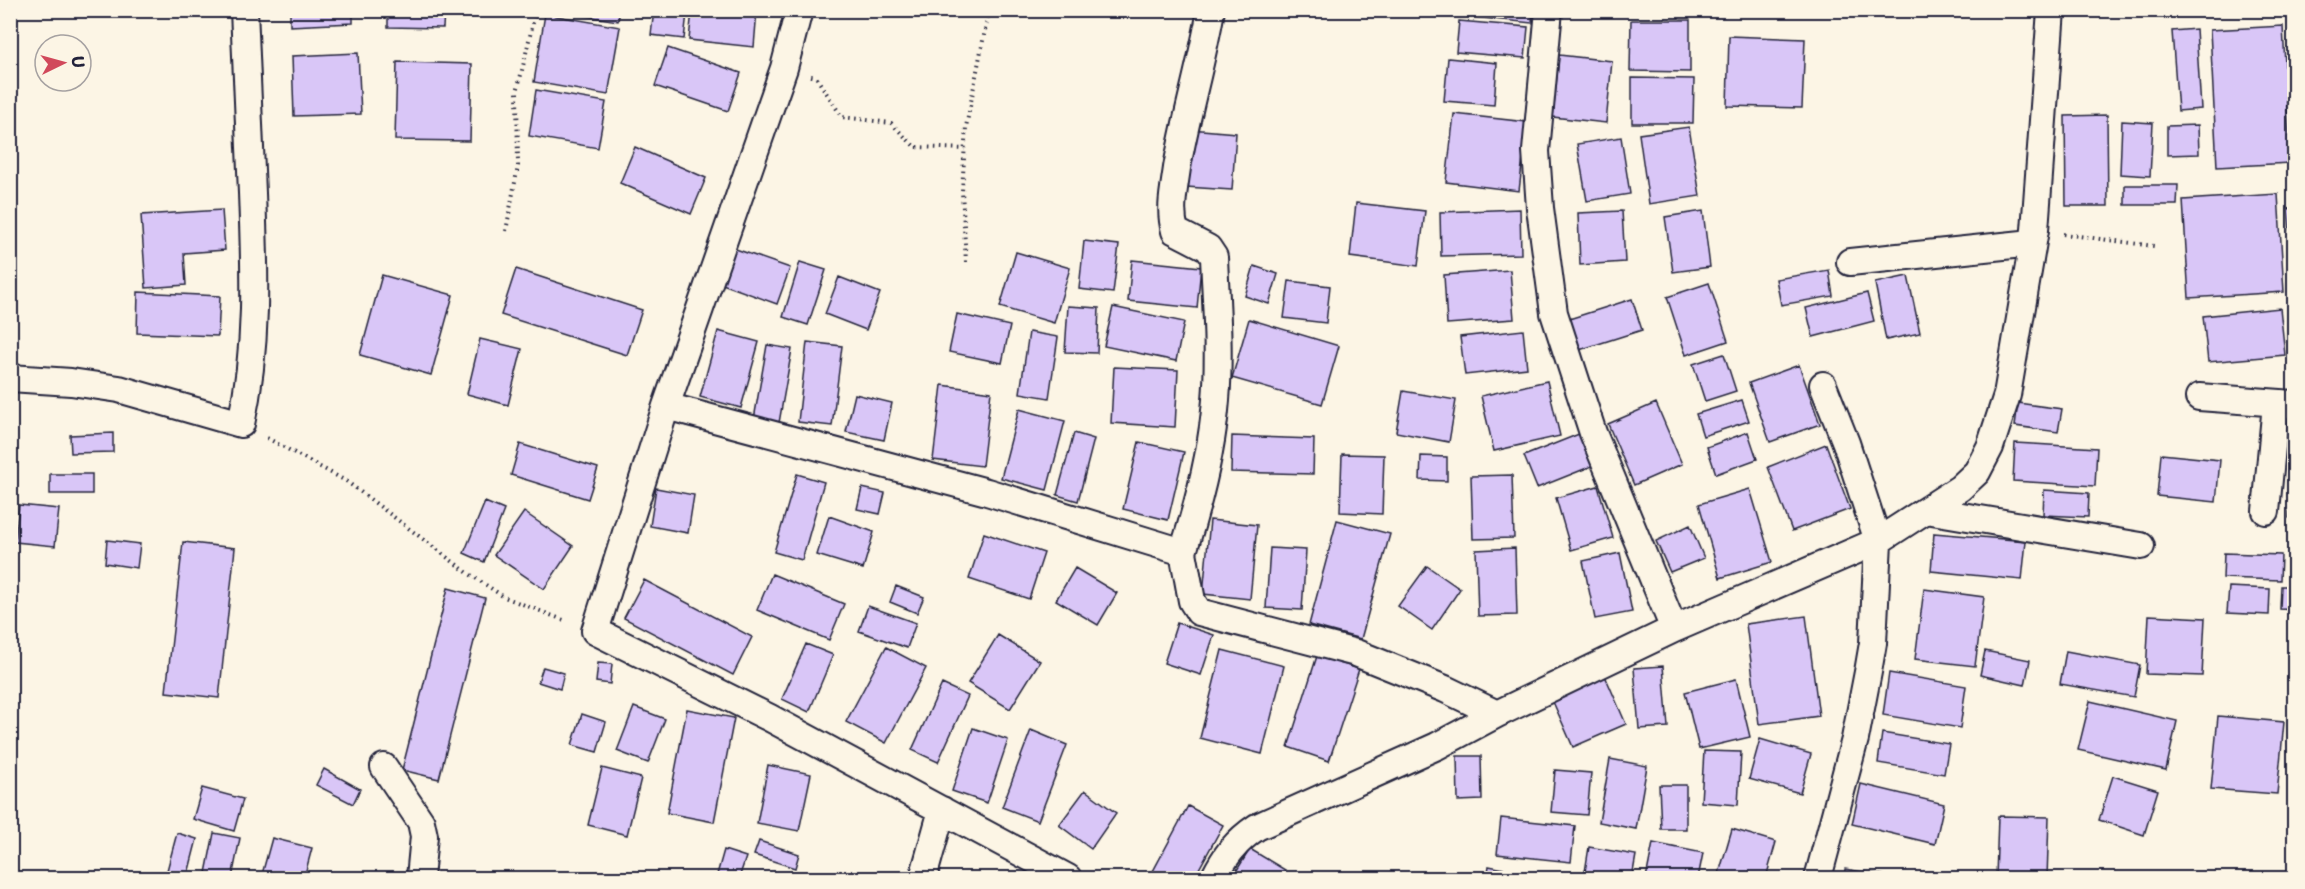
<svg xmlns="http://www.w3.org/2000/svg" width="2305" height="889" font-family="'Playpen Sans',sans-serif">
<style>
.building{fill:#d9c6f7;stroke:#22223b;stroke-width:1.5}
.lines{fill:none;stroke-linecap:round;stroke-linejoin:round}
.minor-casing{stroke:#22223b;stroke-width:30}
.path{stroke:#22223b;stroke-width:4;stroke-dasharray:1.5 4.5;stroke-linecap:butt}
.minor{stroke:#fcf5e5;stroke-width:26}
</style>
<rect width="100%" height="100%" fill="#fcf5e5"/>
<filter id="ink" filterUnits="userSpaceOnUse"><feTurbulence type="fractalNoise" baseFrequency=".0167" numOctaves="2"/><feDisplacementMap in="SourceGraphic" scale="12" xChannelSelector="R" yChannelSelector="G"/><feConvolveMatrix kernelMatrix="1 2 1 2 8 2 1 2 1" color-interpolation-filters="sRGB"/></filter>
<g filter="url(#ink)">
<path class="building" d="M290 10H353V23L290 26Z
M388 10H444L443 28 388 27Z
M574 10H620L618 21 573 14Z
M654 10 687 13 684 39 651 35Z
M692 10H757L754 47 689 40Z
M1463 10H1533L1532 23 1463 16Z
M545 14 620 27 608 95 534 82Z
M1631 20H1690V72L1630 71Z
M1459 21 1528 27 1525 58 1456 52Z
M2283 26 2290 163 2217 167 2210 30Z
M2196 29 2201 109 2178 111 2172 31Z
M1729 36 1805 39 1802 108 1727 106Z
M668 48 741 73 728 111 655 86Z
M358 53 361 114 294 116 292 56Z
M1559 55 1612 61 1606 123 1553 117Z
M1448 58 1497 63 1494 105 1444 101Z
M397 62 472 64 470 141 395 140Z
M1632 78 1694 79 1693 123H1632Z
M536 90 606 102 598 148 529 136Z
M1454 114 1527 122 1519 191 1446 182Z
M2107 115 2108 206H2066L2065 116Z
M2122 121 2153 123 2150 176 2120 174Z
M2198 125 2199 154 2167 155V126Z
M1689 127 1700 196 1649 204 1639 134Z
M1190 129 1236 133 1232 190 1186 187Z
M1621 137 1630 194 1587 201 1577 144Z
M635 147 706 178 691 214 620 183Z
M2125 185H2178L2177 205H2125Z
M2278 194 2284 292 2189 298 2183 200Z
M1356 203 1425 211 1418 266 1350 257Z
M2294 208V247H2291L2288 209Z
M1520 209 1521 254 1441 256 1440 212Z
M222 210 225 250 184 253 186 285 146 288 141 215Z
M1622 211 1625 262 1580 265 1578 213Z
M1703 211 1710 267 1673 272 1665 217Z
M1084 241 1119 245 1113 293 1079 289Z
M730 247 790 268 777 304 717 282Z
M1016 252 1070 268 1054 323 1000 307Z
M1132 260 1201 267 1197 308 1128 301Z
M800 262 826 270 808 325 783 317Z
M1254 266 1278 274 1269 304 1245 296Z
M516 269 642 310 627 355 501 315Z
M1510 270 1514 319 1447 324 1444 275Z
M1829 270 1833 296 1781 305 1776 279Z
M382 275 453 295 431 375 360 355Z
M1908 276 1920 333 1886 340 1875 283Z
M839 277 880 293 866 330 825 314Z
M1289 281 1330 286 1326 323 1284 318Z
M1709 283 1728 341 1686 355 1667 297Z
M138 292 220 296 218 336 137 333Z
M1867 293 1874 321 1813 337 1806 308Z
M1632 299 1642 330 1576 351 1566 320Z
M1068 306 1099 308 1097 353 1065 352Z
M1113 307 1184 322 1176 361 1104 346Z
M2280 308 2285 355 2208 362 2203 316Z
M957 314 1010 326 1002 363 949 352Z
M1249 319 1339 346 1322 404 1232 378Z
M1523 330 1527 368 1465 375 1460 337Z
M718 331 759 342 741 408 700 397Z
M1029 332 1058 337 1049 398 1020 393Z
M480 339 522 349 508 405 467 394Z
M807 342 842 346 832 426 798 422Z
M767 345 792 349 779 423 754 419Z
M1724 354 1736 391 1705 401 1693 364Z
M1799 365 1820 424 1770 442 1749 383Z
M1114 367 1178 370 1175 427 1111 423Z
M1547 381 1560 436 1494 451 1481 396Z
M942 385 991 392 982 466 933 460Z
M1403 391 1456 400 1449 442 1396 432Z
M855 394 892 403 884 440 846 432Z
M1742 400 1749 421 1703 436 1696 414Z
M1656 403 1682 464 1634 485 1608 424Z
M2018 403 2062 409 2058 432 2015 426Z
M1019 409 1065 421 1047 490 1001 478Z
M2294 420V519L2289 518Z
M1748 432 1757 459 1716 474 1707 447Z
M113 433V452L71 453 70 435Z
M1074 433 1094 439 1078 501 1057 495Z
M1579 434 1592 466 1537 488 1524 456Z
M1232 436 1314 439 1313 474 1231 472Z
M1139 442 1184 452 1168 520 1123 509Z
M2015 443 2097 448 2095 486 2013 481Z
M520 444 598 468 588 499 511 475Z
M1826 444 1850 509 1792 531 1768 467Z
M1342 454 1384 455 1382 514 1340 512Z
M2161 454 2220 460 2216 502 2157 496Z
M1421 456 1447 457V481L1420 480Z
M50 474H92V494H50Z
M797 474 824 482 802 560 774 552Z
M1512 475 1514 538 1473 539 1471 476Z
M1598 486 1613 538 1571 550 1556 498Z
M656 488 694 495 688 533 650 526Z
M862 488 885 493 880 514 857 509Z
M1750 489 1772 562 1720 578 1699 504Z
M2044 490 2089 493 2088 517 2043 515Z
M485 502 504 510 484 562 464 553Z
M19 505 59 509 55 546 15 542Z
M524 512 573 546 544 589 494 555Z
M829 516 874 532 863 569 817 555Z
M1210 520 1257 525 1250 599 1203 594Z
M1337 520 1390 534 1361 639 1309 625Z
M1690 525 1704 558 1670 572 1656 541Z
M984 533 1044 553 1029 599 969 579Z
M1934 533 2026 541 2022 580 1931 571Z
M107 540 140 544 137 568 105 563Z
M183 542 235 548 219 698 166 692Z
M1270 548 1306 550 1302 610 1266 608Z
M1515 548 1517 615 1478 616 1476 550Z
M1620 553 1632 612 1595 619 1583 561Z
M2224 553 2281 555 2280 580 2223 578Z
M1427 566 1460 589 1432 630 1398 606Z
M1075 568 1117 593 1098 625 1056 600Z
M772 574 844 604 829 640 757 610Z
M644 580 752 637 733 675 624 618Z
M10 584 16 585 12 647H10Z
M896 586 924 597 917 613 890 602Z
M2281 586H2294V610L2280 609Z
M2229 587 2270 589 2269 615 2227 613Z
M448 588 485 598 439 779 402 770Z
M1924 589 1984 597 1975 666 1915 659Z
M868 606 916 623 907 648 859 631Z
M2149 615 2205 618 2202 676 2146 674Z
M1806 616 1819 716 1759 724 1746 624Z
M1177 623 1214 635 1201 675 1164 663Z
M998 635 1040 661 1010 709 968 683Z
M806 644 833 655 809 712 782 699Z
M886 647 926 668 886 743 846 722Z
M1222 650 1284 666 1262 754 1200 738Z
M1985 651 2030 660 2025 685 1980 675Z
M2066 651 2140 665 2134 697 2060 684Z
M1317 656 1359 669 1329 761 1288 747Z
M598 663 612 664 610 684 596 682Z
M1663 666 1668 727 1639 729 1634 668Z
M543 667 564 673 560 689 538 682Z
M1603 671 1626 724 1573 747 1550 695Z
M1889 673 1966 686 1960 728 1883 715Z
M1736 679 1750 737 1699 749 1685 692Z
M942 684 968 696 938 762 912 750Z
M2090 701 2177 721 2166 770 2078 750Z
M634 707 665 719 648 763 617 751Z
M687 709 734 718 714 822 667 813Z
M582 714 606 722 597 752 572 745Z
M2218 716 2284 722 2277 794 2211 789Z
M973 728 1008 740 987 803 952 791Z
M1031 730 1067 745 1038 821 1002 807Z
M1882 733 1949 744 1944 774 1878 763Z
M1760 739 1811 754 1800 793 1749 779Z
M1704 751 1741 752 1738 805 1701 802Z
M1457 756H1481L1482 800 1458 801Z
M1610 759 1647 766 1636 829 1599 822Z
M768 765 811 774 799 831 757 823Z
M602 768 641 778 627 835 588 825Z
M324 769 360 789 353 804 316 785Z
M1555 770 1591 773 1587 815 1551 812Z
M2113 776 2158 790 2144 835 2099 820Z
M1861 784 1944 804 1935 844 1852 824Z
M1659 785H1686V829H1661Z
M202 788 243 799 234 831 193 819Z
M1085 790 1116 813 1091 849 1059 825Z
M1188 806 1223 825 1194 878H1158L1151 875Z
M1998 816 2049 817 2047 878H1996Z
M1501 818 1575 826 1571 862 1497 854Z
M1732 829 1776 842 1766 878H1725L1718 877Z
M177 833 197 839 187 878H165Z
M214 833 240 838 232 878H205Z
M272 838 312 848 304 878H261Z
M759 841 799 854 795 868 754 855Z
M1653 843 1703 853 1698 878H1646Z
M1589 847 1636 855 1632 878H1584Z
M1250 849 1285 870 1279 878H1232Z
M724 850 746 857 739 878H716Z
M1489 866 1549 878H1487Z
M1845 869 1898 878H1844Z"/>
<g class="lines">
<defs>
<path id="minor" d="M799 10 784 68 666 406 595 631 770 718 1068 878
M1549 10 1536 151 1540 208 1554 313 1593 433 1674 629
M1850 262 2032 243
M10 378 71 382 119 389 241 424C258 346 255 272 252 193 249 132 247 71 244 10
M2199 397 2294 404
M666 406 987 492 1183 552C1199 502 1212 451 1216 400 1220 352 1216 305 1214 257L1208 248 1175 231C1169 209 1174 190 1177 168 1186 115 1202 63 1211 10
M1926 510 2141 546
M2266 511 2276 404
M1183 552 1192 601 1199 612 1356 653 1445 689 1497 714
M384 767 421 822 424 836 420 878
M923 878 942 810
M1214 878C1225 856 1236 841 1257 827L1437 746 1497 714 1674 629 1878 541 1960 488 1977 472 1990 447 2007 395 2035 230 2051 10
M1818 878 1855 739 1868 672 1873 643 1878 541 1846 443 1823 385"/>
</defs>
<use href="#minor" class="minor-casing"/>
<path class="path" d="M811 76 816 77 842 117 891 123 915 147 965 149
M506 231 518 166 517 92 536 10
M2063 234 2154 246
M966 262 962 191 966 127 989 10
M267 438 346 481 468 573 504 597 566 621"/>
<use href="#minor" class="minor"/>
</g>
</g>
<rect width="2305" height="889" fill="none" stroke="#fcf5e5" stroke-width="36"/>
<rect x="18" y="18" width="2269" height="853" fill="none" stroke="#22223b" stroke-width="2" filter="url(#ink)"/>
<g transform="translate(63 63) rotate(85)"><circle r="28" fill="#fcf5e5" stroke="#a5a1a1" stroke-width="1.5"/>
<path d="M0-4.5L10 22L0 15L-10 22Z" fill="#d1495b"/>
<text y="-9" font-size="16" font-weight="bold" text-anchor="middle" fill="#22223b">U</text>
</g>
</svg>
